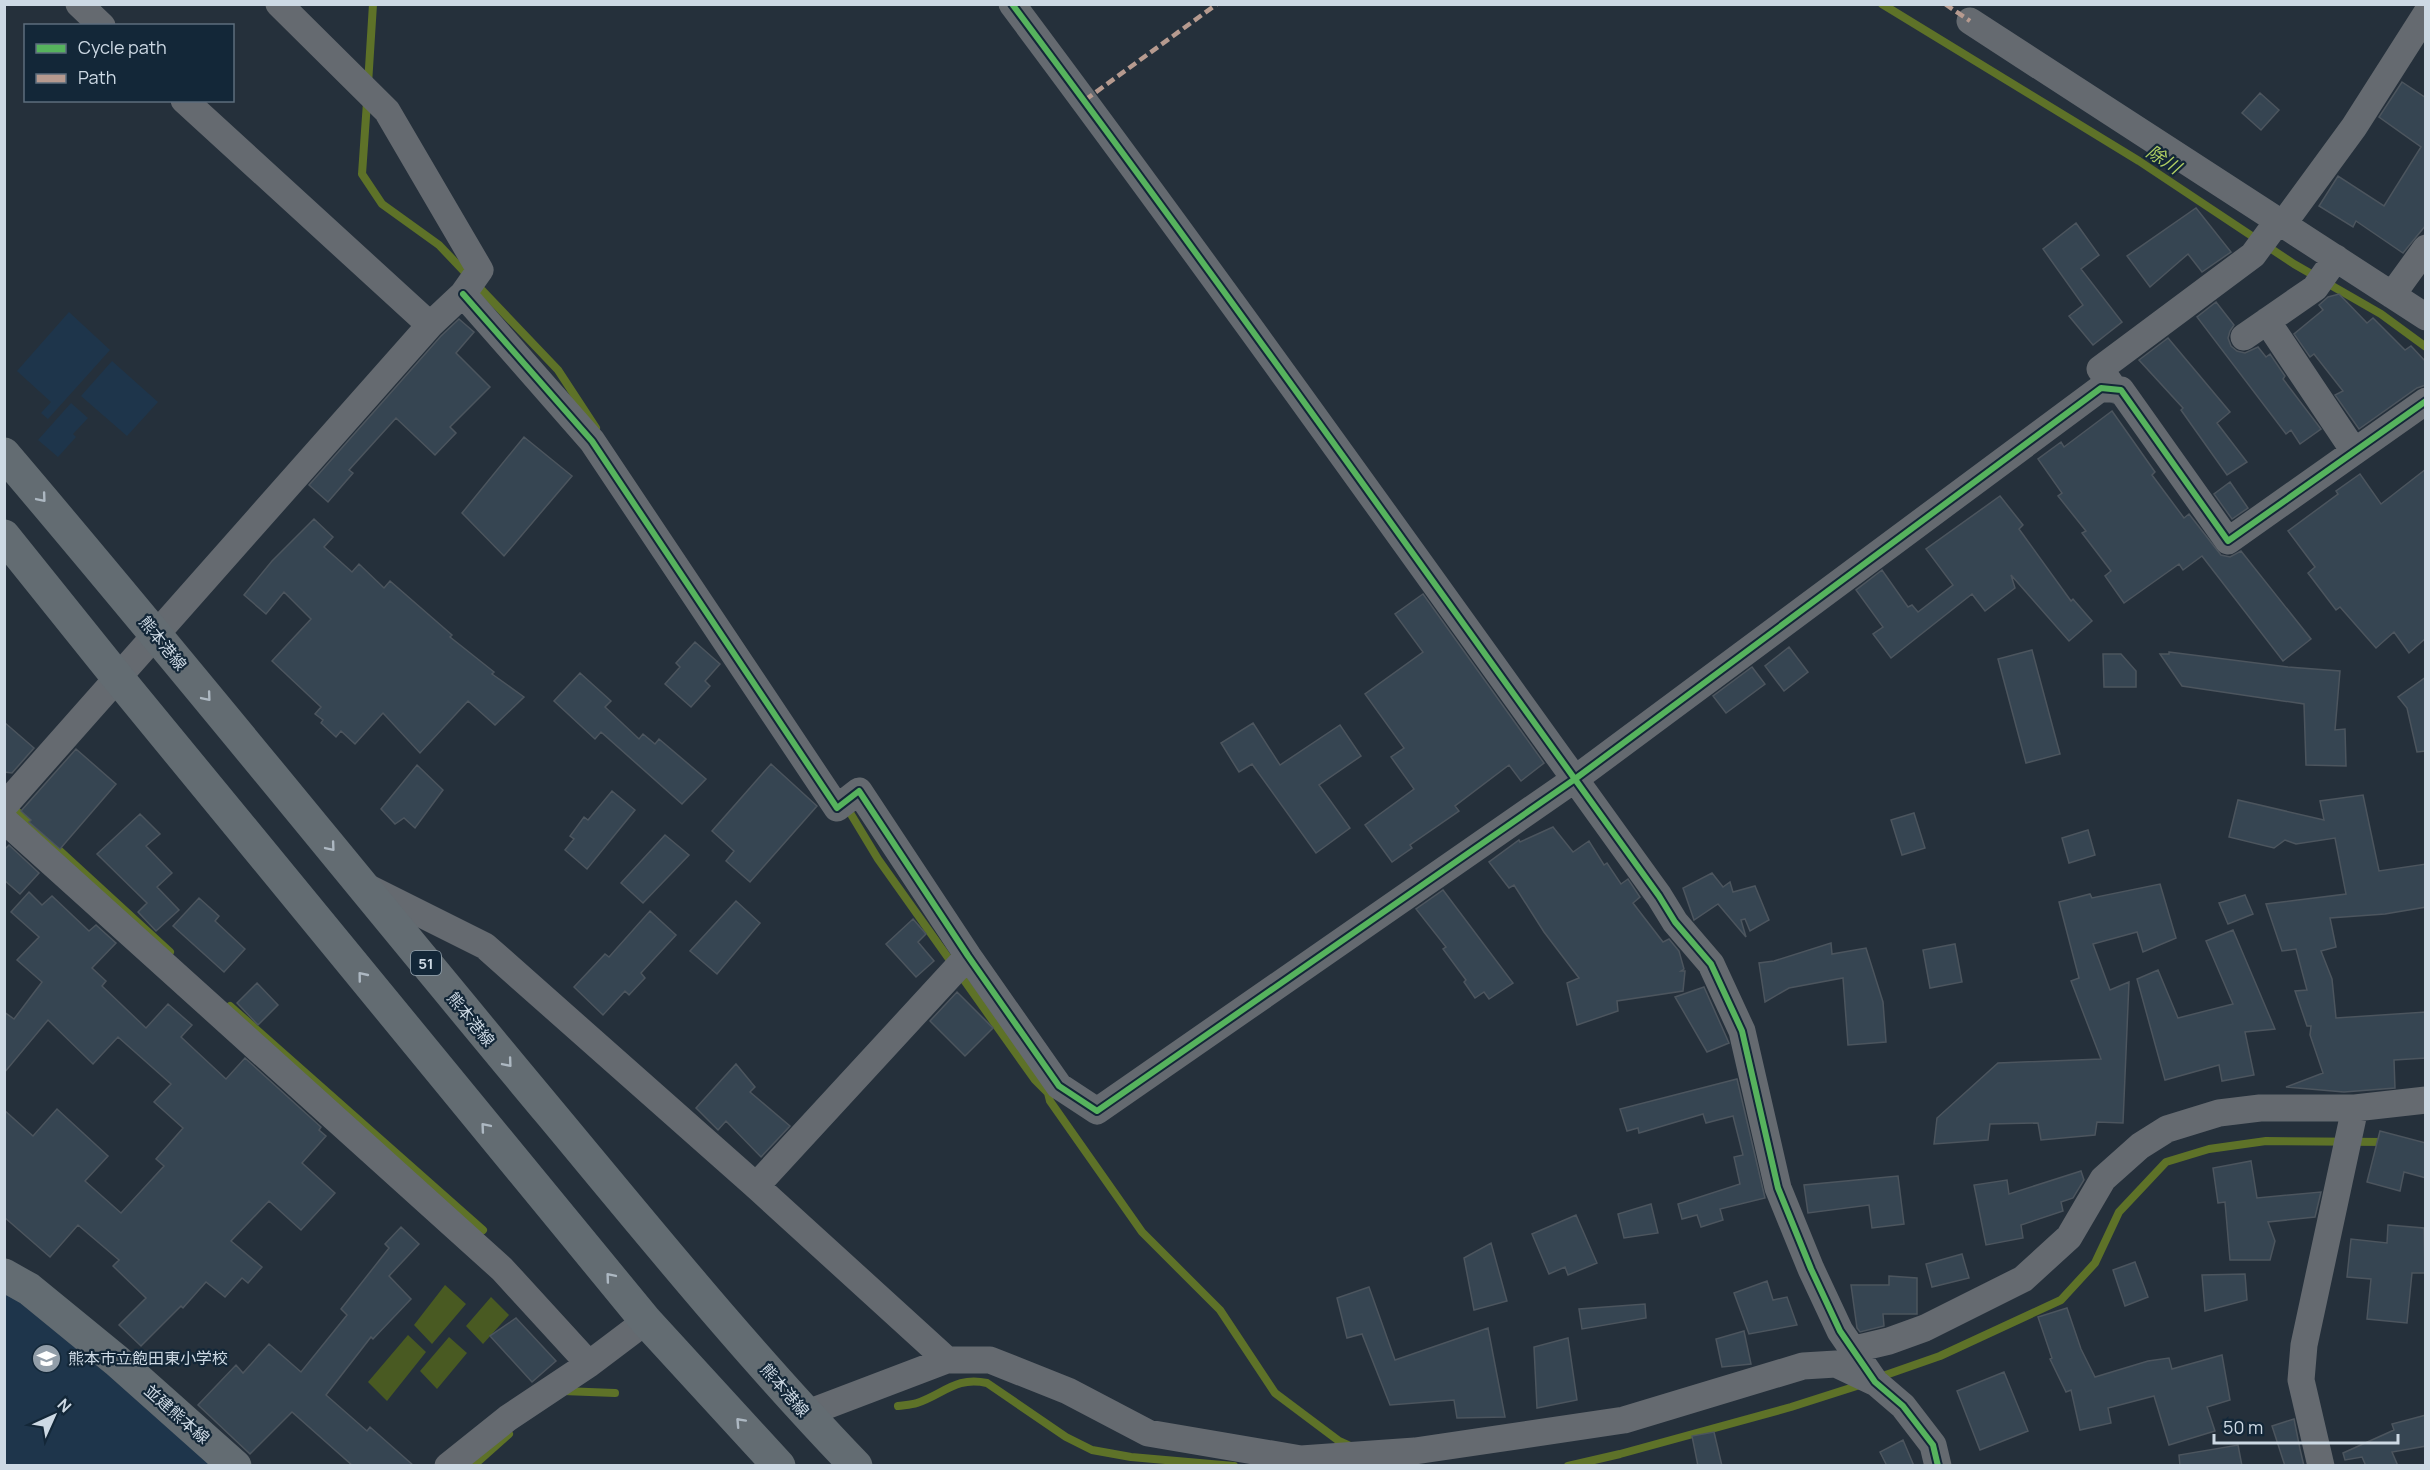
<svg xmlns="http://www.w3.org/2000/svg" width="2430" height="1470" font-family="Manrope,'Noto Sans JP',sans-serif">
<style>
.built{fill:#1e354b}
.grass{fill:#495a22}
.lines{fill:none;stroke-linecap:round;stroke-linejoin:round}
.stream{stroke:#5e7228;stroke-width:8}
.building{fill:#364552;stroke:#4c555e;stroke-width:1.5}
.minor{stroke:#656a70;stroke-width:27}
.major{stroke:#636c72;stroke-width:33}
.quiet{stroke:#b69a8f;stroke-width:4.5;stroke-dasharray:9 4.5;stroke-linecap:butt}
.cycleway-casing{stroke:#132738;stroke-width:10}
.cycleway{stroke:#56b35d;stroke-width:6}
.oneway{stroke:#adb8c2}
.labels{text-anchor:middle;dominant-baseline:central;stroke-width:4.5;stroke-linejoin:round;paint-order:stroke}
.shield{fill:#132738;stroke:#95a4b0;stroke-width:1.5}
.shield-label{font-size:15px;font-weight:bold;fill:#cdd9e4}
.street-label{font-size:16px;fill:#cdd9e4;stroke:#132738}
.poi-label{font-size:16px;fill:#cdd9e4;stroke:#132738;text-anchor:start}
.water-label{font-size:18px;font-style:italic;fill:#b1d063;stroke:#132738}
</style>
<rect width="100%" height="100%" fill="#25303b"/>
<path class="built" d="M69 312 110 350 48 419 41 413 51 402 17 371Z
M112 361 158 402 127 436 81 396Z
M71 403 88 418 73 434 76 437 58 457 38 440Z
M4 1288 24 1303 214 1465H5Z"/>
<path class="grass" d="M445 1285 466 1304 432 1344 414 1325Z
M491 1297 509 1315 483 1344 466 1326Z
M408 1335 426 1352 387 1401 368 1382Z
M449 1337 467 1353 437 1389 420 1371Z"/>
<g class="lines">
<path class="stream" d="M1882 4 2139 161 2294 264 2381 314 2426 347
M368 84 373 4
M367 102 362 174 382 204 439 245 558 370 596 428
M11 806 170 952
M846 806 878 859 1035 1080 1048 1093 1050 1101 1142 1232 1220 1310 1275 1393 1339 1441 1350 1446
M230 1006 483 1230
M1877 1378 1940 1356 2061 1300 2095 1263 2119 1212 2166 1162 2209 1149 2266 1141 2385 1142
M563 1391 615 1393
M898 1406C904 1405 911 1405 917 1403 944 1394 956 1376 987 1383L1066 1437 1092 1450 1131 1457 1234 1466
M473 1466 509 1434
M1568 1466 1620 1454 1791 1407 1863 1384"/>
</g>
<path class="building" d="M2402 82 2426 98V225L2403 253 2356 221 2353 227 2319 206 2338 176 2384 206 2421 147 2379 117Z
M2260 93 2279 110 2261 130 2242 113Z
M2196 208 2231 252 2202 272 2188 254 2150 287 2127 256Z
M2076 223 2099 255 2081 269 2122 322 2093 345 2069 316 2083 305 2043 249Z
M2339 294 2367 323 2373 318 2405 350 2411 346 2426 362V385L2417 388 2359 429 2335 395 2343 391 2314 354 2310 357 2294 334 2323 310 2319 305 2328 297Z
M2216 302 2234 325 2230 331 2228 338 2231 346 2237 351 2245 353 2258 347 2266 357 2270 354 2285 376 2283 379 2321 429 2300 444 2291 430 2286 434 2197 317Z
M459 319 474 332 456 353 490 387 450 427 456 433 435 455 396 418 349 470 353 473 328 502 309 485 441 336Z
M2168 338 2230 412 2217 423 2247 462 2227 475 2181 410 2183 408 2139 360Z
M2112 411 2155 472 2152 475 2184 518 2189 514 2221 555 2230 557 2241 551 2311 639 2283 661 2202 556 2183 570 2179 564 2124 603 2105 576 2111 571 2082 533 2086 531 2058 496 2062 493 2038 459 2061 442 2064 447Z
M524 437 572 476 504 556 462 513Z
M2426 469V638L2409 653 2394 632 2376 648 2340 607 2336 610 2308 573 2315 567 2288 531 2338 494 2336 491 2360 474 2381 504Z
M2230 482 2248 508 2232 519 2214 494Z
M2000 496 2023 525 2019 529 2071 601 2073 599 2092 621 2069 641 2011 575 2015 588 1985 611 1972 594 1891 658 1873 634 1883 627 1856 590 1882 570 1908 607 1912 605 1918 612 1953 585 1926 549Z
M314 519 333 537 324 547 352 572 359 564 384 588 390 581 452 635 450 637 494 672 492 674 524 697 495 725 468 701 420 753 383 713 355 744 341 731 336 737 321 723 323 720 315 714 321 707 272 661 311 619 284 592 266 614 244 595 272 561Z
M1423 594 1544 763 1521 781 1509 765 1455 806 1459 811 1410 845 1412 848 1392 862 1365 825 1414 789 1391 757 1404 748 1365 694 1423 652 1395 614Z
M695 642 720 664 705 681 710 686 691 707 665 684 680 667 676 663Z
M1789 647 1808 672 1784 691 1765 666Z
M2032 650 2060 754 2026 763 1998 659Z
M2169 652 2288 667 2340 671 2335 730 2345 729 2346 766 2306 765 2304 704 2182 686 2160 654H2169Z
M2103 654H2121L2136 671V687H2104Z
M1752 667 1765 684 1726 713 1713 696Z
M580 673 611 701 605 707 639 739 643 734 655 744 659 739 706 779 682 804 601 732 595 739 554 701Z
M2426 677V751L2417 752 2407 708 2398 697Z
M4 722 34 748 12 773 4 772Z
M1253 723 1280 765 1340 725 1361 756 1319 785 1350 828 1316 853 1252 764 1239 772 1221 743Z
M76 749 116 784 60 849 29 822 31 820 21 811Z
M771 764 817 806 750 882 726 861 734 851 712 831Z
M417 765 443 790 415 828 404 818 395 824 381 809Z
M612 791 635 810 587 869 565 850 574 839 570 836 584 817 588 820Z
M2363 795 2379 871 2426 864V907L2385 914 2330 918 2336 947 2321 951 2332 979 2336 1018 2426 1012V1058L2394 1060 2395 1088 2344 1092 2286 1087 2323 1073 2310 1035 2311 1026H2307L2295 991 2307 990 2296 949 2282 951 2266 904 2346 894 2335 838 2296 844 2285 840 2274 848 2229 837 2238 800 2324 820 2320 801Z
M1914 813 1925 848 1902 855 1891 820Z
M140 814 160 834 146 846 172 873 157 887 179 910 156 931 138 912 147 903 97 854Z
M1553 827 1573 852 1589 841 1604 865 1607 863 1621 884 1628 879 1640 897 1633 903 1663 942 1669 939 1679 951 1684 969 1681 971H1685L1683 991 1617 1001 1618 1011 1577 1025 1567 983 1579 978 1544 932 1514 885 1509 888 1489 862 1519 840 1520 842Z
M2088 830 2095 855 2069 863 2062 838Z
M665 835 689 855 643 903 621 883Z
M9 845 39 873 20 894 4 880V850Z
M1712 873 1723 887 1730 882 1733 892 1755 886 1769 920 1750 931 1745 919 1741 920 1746 937 1718 904 1694 920 1683 888Z
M2160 884 2176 938 2143 952 2137 932 2093 944 2110 990 2129 982 2123 1123 2097 1122 2095 1135 2041 1140 2038 1123 1990 1124 1988 1140 1934 1144 1937 1118 1998 1063 2101 1059 2071 981 2079 978 2059 902 2090 894 2092 898Z
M1443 890 1513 983 1489 999 1484 992 1475 998 1464 982 1466 980 1443 949 1446 947 1416 909Z
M29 892 42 905 52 896 89 931 96 925 116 943 92 968 106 981 102 986 146 1028 168 1004 192 1025 181 1037 226 1079 245 1058 321 1127 319 1130 326 1136 302 1163 335 1193 301 1230 269 1201 231 1241 262 1267 248 1283 242 1278 225 1297 206 1282 183 1308 181 1306 141 1346 119 1325 146 1298 113 1266 119 1260 78 1225 50 1257 4 1217V1110L33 1136 57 1109 108 1156 85 1181 121 1213 164 1166 156 1159 183 1128 154 1102 171 1084 118 1037 93 1064 48 1020 4 1073V1012L14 1019 42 982 17 960 39 937 11 912Z
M2245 895 2253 914 2228 924 2219 903Z
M199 898 219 916 215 921 245 949 224 972 173 926Z
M736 901 760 923 717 974 690 951Z
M650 911 676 935 641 973 645 978 629 995 625 991 603 1015 574 987 605 954 609 957Z
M913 919 926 934 918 942 934 961 916 977 886 944Z
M2233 930 2275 1029 2245 1032 2254 1075 2222 1081 2219 1065 2165 1080 2137 979 2158 970 2178 1018 2233 1004 2206 941Z
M1831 943 1832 954 1866 948 1883 1002 1886 1042 1848 1045 1843 978 1789 988 1765 1002 1759 963 1774 961Z
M1955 944 1962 982 1930 988 1923 950Z
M257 983 278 1005 258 1025 237 1003Z
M1704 987 1729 1043 1707 1052 1675 997Z
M957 992 993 1028 965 1056 930 1021Z
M736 1064 755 1087 750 1092 790 1126 761 1157 726 1121 718 1130 696 1108Z
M1737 1079 1765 1198 1720 1209 1723 1220 1701 1227 1697 1215 1682 1219 1678 1204 1740 1184 1734 1157 1743 1155 1733 1116 1706 1123 1703 1114 1639 1133 1638 1128 1627 1131 1620 1109Z
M2380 1131 2426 1143V1178L2404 1172 2400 1191 2367 1182Z
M2251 1161 2257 1198 2321 1192 2315 1217 2268 1222 2275 1241 2270 1260H2230L2225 1202 2218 1203 2213 1168Z
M2081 1171 2084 1180 2073 1198 2061 1202 2063 1211 2021 1225 2023 1238 1986 1245 1974 1185 2007 1180 2009 1194Z
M1898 1176 1904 1224 1872 1228 1869 1205 1808 1213 1804 1185Z
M1651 1204 1658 1233 1624 1238 1618 1214Z
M1576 1215 1597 1263 1568 1275 1565 1267 1549 1274 1532 1234Z
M2388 1225 2424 1228 2425 1273H2412L2407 1323 2367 1319 2371 1279 2347 1277 2351 1239 2387 1243Z
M401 1227 419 1244 389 1276 411 1299 373 1339 371 1337 326 1395 367 1431 370 1427 414 1466H353L292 1412 250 1454 198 1405 236 1365 243 1373 269 1344 301 1372 347 1315 341 1309 389 1248 385 1244Z
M1491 1243 1507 1301 1474 1310 1464 1258Z
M1962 1254 1969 1278 1932 1287 1926 1264Z
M2135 1262 2148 1297 2125 1306 2113 1270Z
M2245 1274 2247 1300 2205 1311 2202 1275Z
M1889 1276 1917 1278V1314H1883L1884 1326 1860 1332 1857 1328 1851 1285H1889Z
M1767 1281 1773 1300 1787 1297 1797 1325 1749 1334 1734 1293Z
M1369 1287 1395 1360 1488 1328 1505 1417 1457 1418 1454 1400 1390 1405 1362 1334 1347 1338 1337 1298Z
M1645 1304 1646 1318 1582 1329 1579 1309Z
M2067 1308 2081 1349 2095 1377 2148 1361 2169 1358 2172 1369 2222 1355 2230 1400 2207 1407 2215 1431 2169 1445 2154 1396 2108 1408 2111 1423 2080 1430 2071 1390 2066 1392 2050 1359 2052 1358 2038 1317Z
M516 1318 556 1361 532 1382 490 1336Z
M1744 1331 1751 1364 1722 1367 1716 1339Z
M1568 1338 1577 1400 1537 1408 1534 1347Z
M2004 1372 2028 1431 1980 1450 1957 1391Z
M2426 1415V1446L2392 1452 2398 1466H2366L2362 1457 2345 1460 2343 1453 2394 1430 2392 1424Z
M2294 1419 2300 1449 2304 1466H2285L2272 1426Z
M1714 1432 1722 1466H1698L1692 1436Z
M1903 1440 1914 1466H1887L1880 1452Z
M2238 1445 2242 1466H2180L2179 1455Z"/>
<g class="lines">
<path class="minor" d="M79 4 102 26
M1012 4C1232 298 1444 598 1659 896L1675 922 1711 964 1742 1031 1778 1188 1811 1269 1840 1331 1875 1382 1903 1406 1933 1445 1938 1466
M1970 21 2426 317
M184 100 430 325
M2283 224 2354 127 2426 14
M463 294 592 441 837 808 859 791 968 956 1059 1086 1097 1111 1575 779 2101 388 2121 390 2228 541 2426 401
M2392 295 2426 248
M2267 321 2354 451
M2244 337 2315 288 2336 258
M2115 390 2100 369 2253 255 2278 221
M4 806 430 325 463 294 480 270 387 111 279 4
M4 820 502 1269 589 1364
M365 886 485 946 756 1186 947 1360
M756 1186 968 956
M1851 1350 1889 1341 1925 1328 2023 1279 2069 1237 2103 1179 2140 1146 2167 1129 2219 1113 2260 1108H2355L2426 1100
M805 1414 947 1360H990L1068 1391 1148 1433 1301 1459 1415 1451 1624 1420 1803 1366 1836 1364 1874 1382
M448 1466 508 1418 589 1364 646 1321
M2321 1466 2301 1380 2304 1345 2355 1108"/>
<path class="major" d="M4 454C189 671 368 895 551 1114 650 1233 748 1354 856 1466
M4 536 118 678 646 1321 779 1466
M4 1275 29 1289 117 1361 235 1466"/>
<path class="quiet" d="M1945 4 1970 21
M1085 100 1217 4"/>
<defs>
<path id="cycleway" d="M1012 4C1232 298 1444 598 1659 896L1675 922 1711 964 1742 1031 1778 1188 1811 1269 1840 1331 1875 1382 1903 1406 1933 1445 1938 1466
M463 294 592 441 837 808 859 791 968 956 1059 1086 1097 1111 1575 779 2101 388 2121 390 2228 541 2426 401"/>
</defs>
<use href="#cycleway" class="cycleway-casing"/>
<use href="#cycleway" class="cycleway"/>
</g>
<defs><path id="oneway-chevron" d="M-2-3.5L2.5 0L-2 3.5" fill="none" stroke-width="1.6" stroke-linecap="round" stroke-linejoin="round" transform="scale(1.5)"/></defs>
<g class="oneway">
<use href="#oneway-chevron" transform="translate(42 498) rotate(50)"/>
<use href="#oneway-chevron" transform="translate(207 697) rotate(50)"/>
<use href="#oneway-chevron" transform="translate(331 847) rotate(50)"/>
<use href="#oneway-chevron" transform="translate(362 976) rotate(-129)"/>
<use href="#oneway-chevron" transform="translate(508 1063) rotate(50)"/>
<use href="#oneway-chevron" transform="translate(485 1127) rotate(-130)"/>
<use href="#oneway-chevron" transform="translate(610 1277) rotate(-130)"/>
<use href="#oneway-chevron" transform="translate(740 1422) rotate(-133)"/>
</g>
<defs>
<symbol id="school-disc" viewBox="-11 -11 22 22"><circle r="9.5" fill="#929ea9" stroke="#132738"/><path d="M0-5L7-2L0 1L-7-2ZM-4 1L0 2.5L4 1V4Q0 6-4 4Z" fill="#fff"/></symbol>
</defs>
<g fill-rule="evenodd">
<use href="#school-disc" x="30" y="1342" width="33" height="33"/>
</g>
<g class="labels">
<rect class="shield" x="411" y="951" width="30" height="24" rx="4.5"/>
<g class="shield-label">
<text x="426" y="963">51</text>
</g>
<g class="street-label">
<text transform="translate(163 643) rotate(51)">熊本港線</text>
<text transform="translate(471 1019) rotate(51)">熊本港線</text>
<text transform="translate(785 1390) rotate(49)">熊本港線</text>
<text transform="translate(177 1414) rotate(41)">並建熊本線</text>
</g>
<g class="poi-label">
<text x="68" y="1358">熊本市立飽田東小学校</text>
</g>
<g class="water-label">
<text transform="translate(2164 159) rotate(33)">除川</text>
</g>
</g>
<rect width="2430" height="1470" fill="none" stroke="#cdd9e4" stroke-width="12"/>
<rect x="24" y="24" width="210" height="78" fill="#132738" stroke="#5d6e7d" stroke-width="1.5"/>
<rect x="36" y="44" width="30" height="9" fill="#56b35d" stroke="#5d6e7d" stroke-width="1.5"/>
<text x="78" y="54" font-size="18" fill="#cdd9e4">Cycle path</text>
<rect x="36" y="74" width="30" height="9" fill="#b69a8f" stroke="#5d6e7d" stroke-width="1.5"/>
<text x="78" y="84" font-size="18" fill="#cdd9e4">Path</text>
<g transform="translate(54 1416) rotate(45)" stroke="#132738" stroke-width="4.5" paint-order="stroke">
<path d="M0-4.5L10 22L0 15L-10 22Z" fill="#cdd9e4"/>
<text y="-9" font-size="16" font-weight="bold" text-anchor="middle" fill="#cdd9e4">N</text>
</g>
<path d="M2214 1434v9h184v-9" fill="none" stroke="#cdd9e4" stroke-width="3"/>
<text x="2223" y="1434" font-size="18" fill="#cdd9e4" stroke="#132738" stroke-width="4.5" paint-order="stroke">50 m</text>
</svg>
